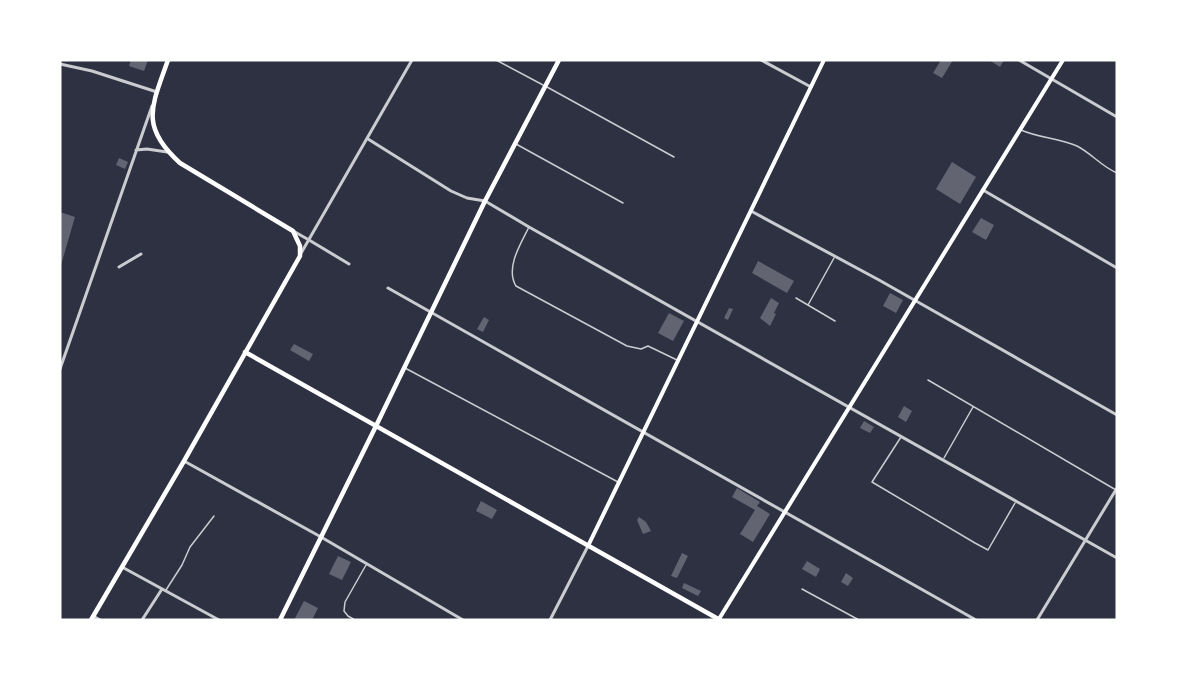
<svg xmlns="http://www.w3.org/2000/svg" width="1177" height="680" font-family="'Source Sans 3',sans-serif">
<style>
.building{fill:#626471}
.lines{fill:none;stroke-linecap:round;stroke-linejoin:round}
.service{stroke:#caccd0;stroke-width:1.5}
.minor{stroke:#caccd0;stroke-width:3}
.tertiary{stroke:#caccd0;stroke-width:3}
.secondary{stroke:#fff;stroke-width:4}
.primary{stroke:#fff;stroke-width:4.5}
.trunk{stroke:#fff;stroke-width:4.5}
</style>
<rect width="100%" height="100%" fill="#2d3142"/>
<path class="building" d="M131 60H148L144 71 129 66Z
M941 60H953L942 78 933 73Z
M989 60H1004L1000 67Z
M119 158 128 162 125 169 116 165Z
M952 162 976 177 960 204 936 189Z
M60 212 75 217 61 265H60Z
M981 218 994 225 986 240 972 232Z
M758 261 794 281 787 293 752 273Z
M890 293 903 300 896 313 883 306Z
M771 298 779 303 774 313 776 314 770 326 760 318Z
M729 308 733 309 728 320 724 318Z
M669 313 684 321 673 341 658 333Z
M484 317 489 320 483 332 477 329Z
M294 344 313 354 309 361 290 350Z
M904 406 912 411 906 422 898 417Z
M864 421 874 427 870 433 860 428Z
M737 488 760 502 757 506 770 514 753 542 740 534 755 510 732 497Z
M481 501 497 510 492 519 476 511Z
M639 517 646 522 651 531 643 534 637 520Z
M682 553 688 556 677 578 671 576Z
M338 556 351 562 342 580 329 574Z
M807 561 820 569 816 577 802 569Z
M846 573 853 578 848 586 841 582Z
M684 583 701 591 698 596 682 588Z
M304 601 318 608 312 620H294Z"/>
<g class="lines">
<path class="service" d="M496 60 543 85
M547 87 674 157
M1021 130C1039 138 1058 138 1077 146 1091 153 1102 167 1117 173
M516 144 623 203
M529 227C521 243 505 268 516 286L627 346 641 349 648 346 677 360
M796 298 835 321
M808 305 834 258
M405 368 618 482
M928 380 1116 490
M901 437 872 482 975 543 988 550 1015 503
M944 458 973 407
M802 589 859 620
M166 590 182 565 190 547 214 516
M355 620 348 616 344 611 345 602 366 565"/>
<path class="minor" d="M761 60 811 87
M1019 60 1117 117
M60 64 92 71 157 92
M368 139 451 191 467 198 485 201 529 227 1117 558
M136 150 147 149 167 152
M983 190 1117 268
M751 211 879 280 1117 415
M309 240 349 264
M119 267 141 254
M388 288 976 620
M60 369 152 106
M184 461 321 537 463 620
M122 567 219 620
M93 616 100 620
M142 620 162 589
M550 620 588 546
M1037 620 1117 488"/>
<path class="tertiary" d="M295 232 309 240
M300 255 412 60"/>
<path class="secondary" d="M588 546 824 60
M719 619 1063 60"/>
<path class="primary" d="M376 426 485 201 559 60"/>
<path class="trunk" d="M245 352 720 620
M91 620 184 461 300 256V246L293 231 180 163C139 126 152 106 168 60
M280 620 376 426"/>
</g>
<rect width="1177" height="680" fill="none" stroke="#ffffff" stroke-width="123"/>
</svg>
